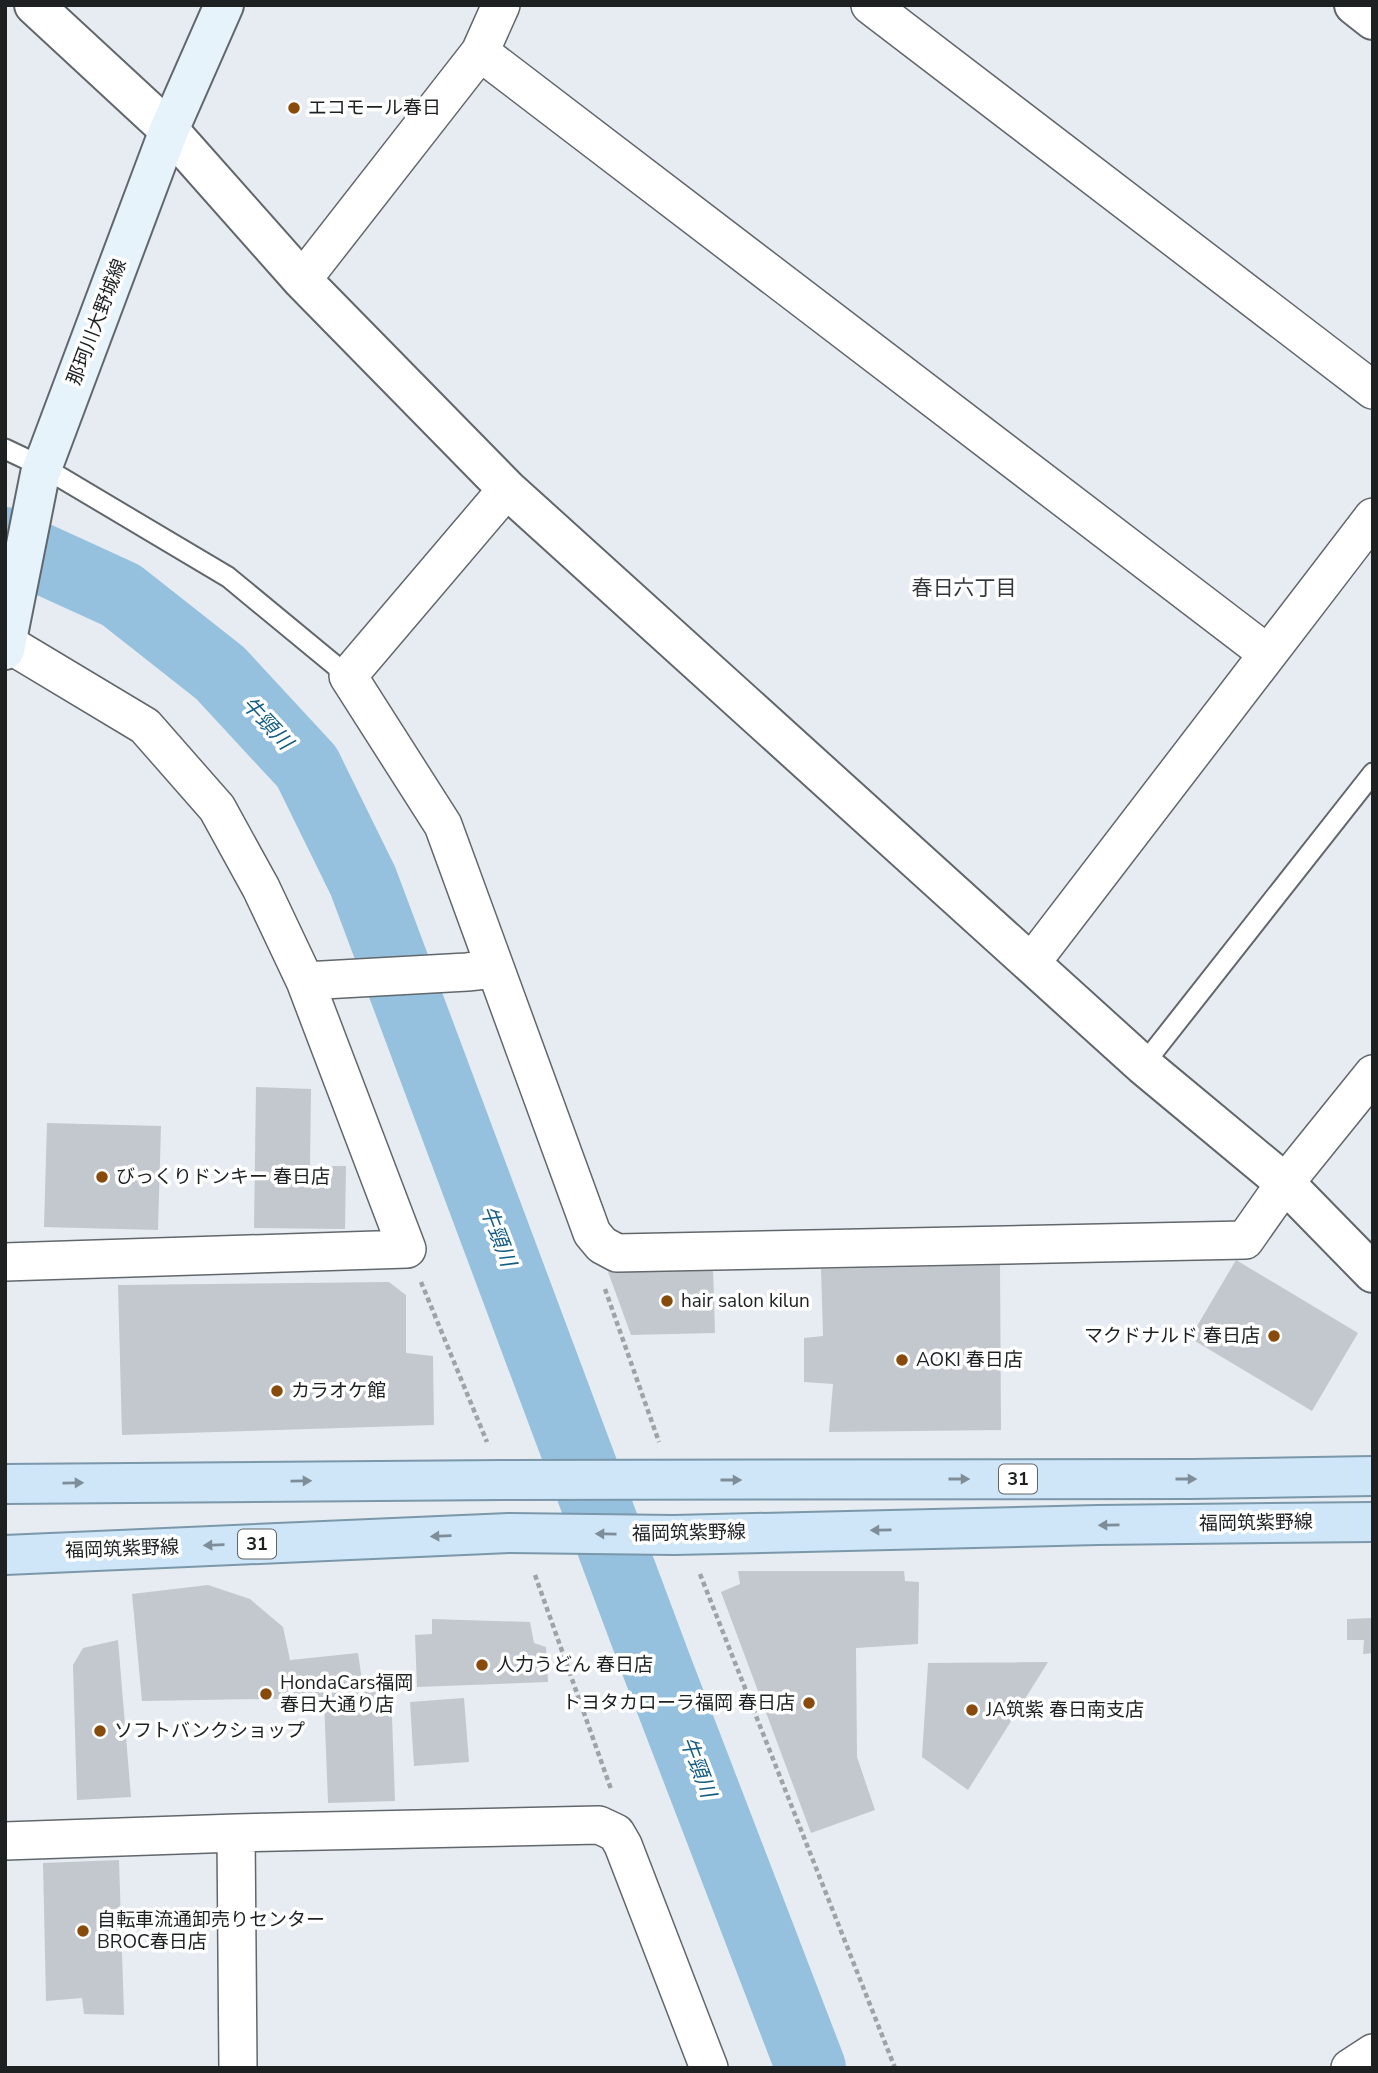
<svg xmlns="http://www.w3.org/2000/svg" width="1378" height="2073" font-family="'Nunito Sans','Noto Sans JP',sans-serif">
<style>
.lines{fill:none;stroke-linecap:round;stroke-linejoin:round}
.river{stroke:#95c0de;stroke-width:70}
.building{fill:#c2c8cd}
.service-casing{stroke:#61676b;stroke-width:23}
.minor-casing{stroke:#61676b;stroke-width:40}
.tertiary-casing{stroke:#61676b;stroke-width:42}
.secondary-casing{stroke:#61676b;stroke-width:42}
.primary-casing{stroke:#7b97aa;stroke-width:42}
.path{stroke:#9ea3a6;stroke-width:4.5;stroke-dasharray:5 3.5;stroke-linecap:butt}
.service{stroke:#fff;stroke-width:19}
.minor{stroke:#fff;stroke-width:37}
.tertiary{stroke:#fff;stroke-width:38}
.secondary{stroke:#e6f3fb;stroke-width:38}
.primary{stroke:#cee6f8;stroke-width:38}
.oneway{fill:#7f8d98}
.poi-dot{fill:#884b0b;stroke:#fff;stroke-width:2.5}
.labels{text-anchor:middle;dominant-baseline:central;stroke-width:7;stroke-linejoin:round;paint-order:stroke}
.shield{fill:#fff;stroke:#626464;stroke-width:2}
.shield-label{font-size:18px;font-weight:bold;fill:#1e2122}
.poi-label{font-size:19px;fill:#1e2122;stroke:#fff;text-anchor:start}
.street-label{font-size:19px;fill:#1e2122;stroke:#fff}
.neighbourhood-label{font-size:21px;fill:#33383c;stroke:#fff}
.water-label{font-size:21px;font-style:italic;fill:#165e85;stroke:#fff}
</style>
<rect width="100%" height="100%" fill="#e6ecf1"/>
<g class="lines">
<path class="river" d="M5 542 121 595 220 673 307 767 363 881 657 1667 811 2068"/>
</g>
<path class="building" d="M256 1087 311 1089 310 1166H346L345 1229 254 1228Z
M47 1123 161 1126 158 1230 44 1227Z
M1236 1260 1358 1333 1312 1411 1190 1338Z
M1000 1265 1001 1430 829 1432 833 1384 804 1382V1338L823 1336 821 1269Z
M713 1268 715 1333 631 1335 607 1269Z
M389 1282 406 1295V1353L433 1356 434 1425 122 1435 118 1285Z
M738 1571H904L905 1581 919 1582 918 1644 856 1648 857 1757 875 1810 811 1833 721 1592 740 1584Z
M208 1585 250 1599 283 1627 290 1660 358 1653 363 1687 391 1689 395 1801 328 1803 324 1698 142 1701 132 1594Z
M1373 1618V1653L1363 1654 1364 1640H1347V1619Z
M432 1619 530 1622 534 1643 546 1647 548 1682 417 1687 415 1635 432 1634Z
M118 1640 131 1797 77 1800 73 1665 83 1648Z
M1048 1662 968 1790 922 1757 928 1663Z
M464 1698 469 1762 414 1766 410 1702Z
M119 1860 124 2015 84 2014 82 1998 46 2001 43 1863Z"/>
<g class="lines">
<defs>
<path id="service" d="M5 449 43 467 228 577 348 676
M1143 1065 1373 773"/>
<path id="minor" d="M870 5 1373 390
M480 52 1268 654
M302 280 480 52 501 5
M507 489 348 676 443 825 592 1233 602 1245 617 1253 1245 1240 1285 1183 1373 1074
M5 642 145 726 217 808 261 888 305 981 407 1249 5 1262
M1031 963 1373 517
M305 981 467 972 495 969
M236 1833 599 1825 616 1833 623 1845 709 2068
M5 1841 236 1833 238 2068
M1350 2068 1373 2053"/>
<path id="tertiary" d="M34 5 169 130 302 280 507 489 1143 1065 1285 1183 1373 1273
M1354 5 1373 20"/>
<path id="secondary" d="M5 650 40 474 169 130 224 5"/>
<path id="primary" d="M5 1484 502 1480 1192 1479 1373 1476
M5 1555 509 1533 674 1535 1098 1525 1373 1522"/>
</defs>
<use href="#service" class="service-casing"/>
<use href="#minor" class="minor-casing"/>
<use href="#tertiary" class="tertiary-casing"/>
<use href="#secondary" class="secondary-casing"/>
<use href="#primary" class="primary-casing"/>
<path class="path" d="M421 1282 487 1442
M605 1289 659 1442
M700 1574 895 2068
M535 1575 611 1789"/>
<use href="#service" class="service"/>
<use href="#minor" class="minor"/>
<use href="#tertiary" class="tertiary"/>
<use href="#secondary" class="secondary"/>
<use href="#primary" class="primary"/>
</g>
<defs><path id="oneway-solid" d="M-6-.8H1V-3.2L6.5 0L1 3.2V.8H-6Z" transform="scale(1.75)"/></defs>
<g class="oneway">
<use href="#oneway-solid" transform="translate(959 1479)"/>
<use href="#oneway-solid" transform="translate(1186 1479)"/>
<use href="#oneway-solid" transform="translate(731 1480)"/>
<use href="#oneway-solid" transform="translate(301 1481) rotate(-1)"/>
<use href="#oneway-solid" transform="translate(73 1483) rotate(-1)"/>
<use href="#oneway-solid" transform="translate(1109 1525) rotate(179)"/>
<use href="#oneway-solid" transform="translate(881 1530) rotate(179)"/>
<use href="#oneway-solid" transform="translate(606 1534) rotate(-179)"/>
<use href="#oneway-solid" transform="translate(441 1536) rotate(178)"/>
<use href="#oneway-solid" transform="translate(214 1545) rotate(178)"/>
</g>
<g class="poi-dot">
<circle cx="294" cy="108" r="7"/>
<circle cx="102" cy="1177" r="7"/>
<circle cx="667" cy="1301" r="7"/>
<circle cx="1274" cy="1336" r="7"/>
<circle cx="902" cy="1360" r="7"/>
<circle cx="277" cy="1391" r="7"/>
<circle cx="482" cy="1665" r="7"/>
<circle cx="266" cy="1694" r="7"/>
<circle cx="809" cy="1703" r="7"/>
<circle cx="972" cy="1710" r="7"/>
<circle cx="100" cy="1731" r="7"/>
<circle cx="83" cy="1931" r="7"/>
</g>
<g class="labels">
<g class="shield">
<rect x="999" y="1464.5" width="38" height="29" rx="5"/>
<rect x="238" y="1529.5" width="38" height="29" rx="5"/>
</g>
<g class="shield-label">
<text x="1018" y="1479">31</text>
<text x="257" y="1544">31</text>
</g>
<g class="poi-label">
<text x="308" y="108">エコモール春日</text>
<text x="116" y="1177">びっくりドンキー 春日店</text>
<text x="681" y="1301">hair salon kilun</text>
<text x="1260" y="1336" text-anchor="end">マクドナルド 春日店</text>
<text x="916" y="1360">AOKI 春日店</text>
<text x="291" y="1391">カラオケ館</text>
<text x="496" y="1665">人力うどん 春日店</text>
<text x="280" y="1683">HondaCars福岡<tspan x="280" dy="22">春日大通り店</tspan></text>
<text x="795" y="1703" text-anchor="end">トヨタカローラ福岡 春日店</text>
<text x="986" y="1710">JA筑紫 春日南支店</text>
<text x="114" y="1731">ソフトバンクショップ</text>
<text x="97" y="1920">自転車流通卸売りセンター<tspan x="97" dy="22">BROC春日店</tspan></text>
</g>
<g class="street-label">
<text transform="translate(97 322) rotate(-69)">那珂川大野城線</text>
<text transform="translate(1256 1523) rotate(-1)">福岡筑紫野線</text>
<text transform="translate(689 1533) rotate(-1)">福岡筑紫野線</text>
<text transform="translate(122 1549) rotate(-2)">福岡筑紫野線</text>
</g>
<g class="neighbourhood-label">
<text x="964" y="588">春日六丁目</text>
</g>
<g class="water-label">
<text transform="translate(267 723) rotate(47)">牛頸川</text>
<text transform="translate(498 1236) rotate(69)">牛頸川</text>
<text transform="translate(698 1767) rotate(69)">牛頸川</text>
</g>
</g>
<rect width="1378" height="2073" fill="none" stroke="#1e2122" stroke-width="14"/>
</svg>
